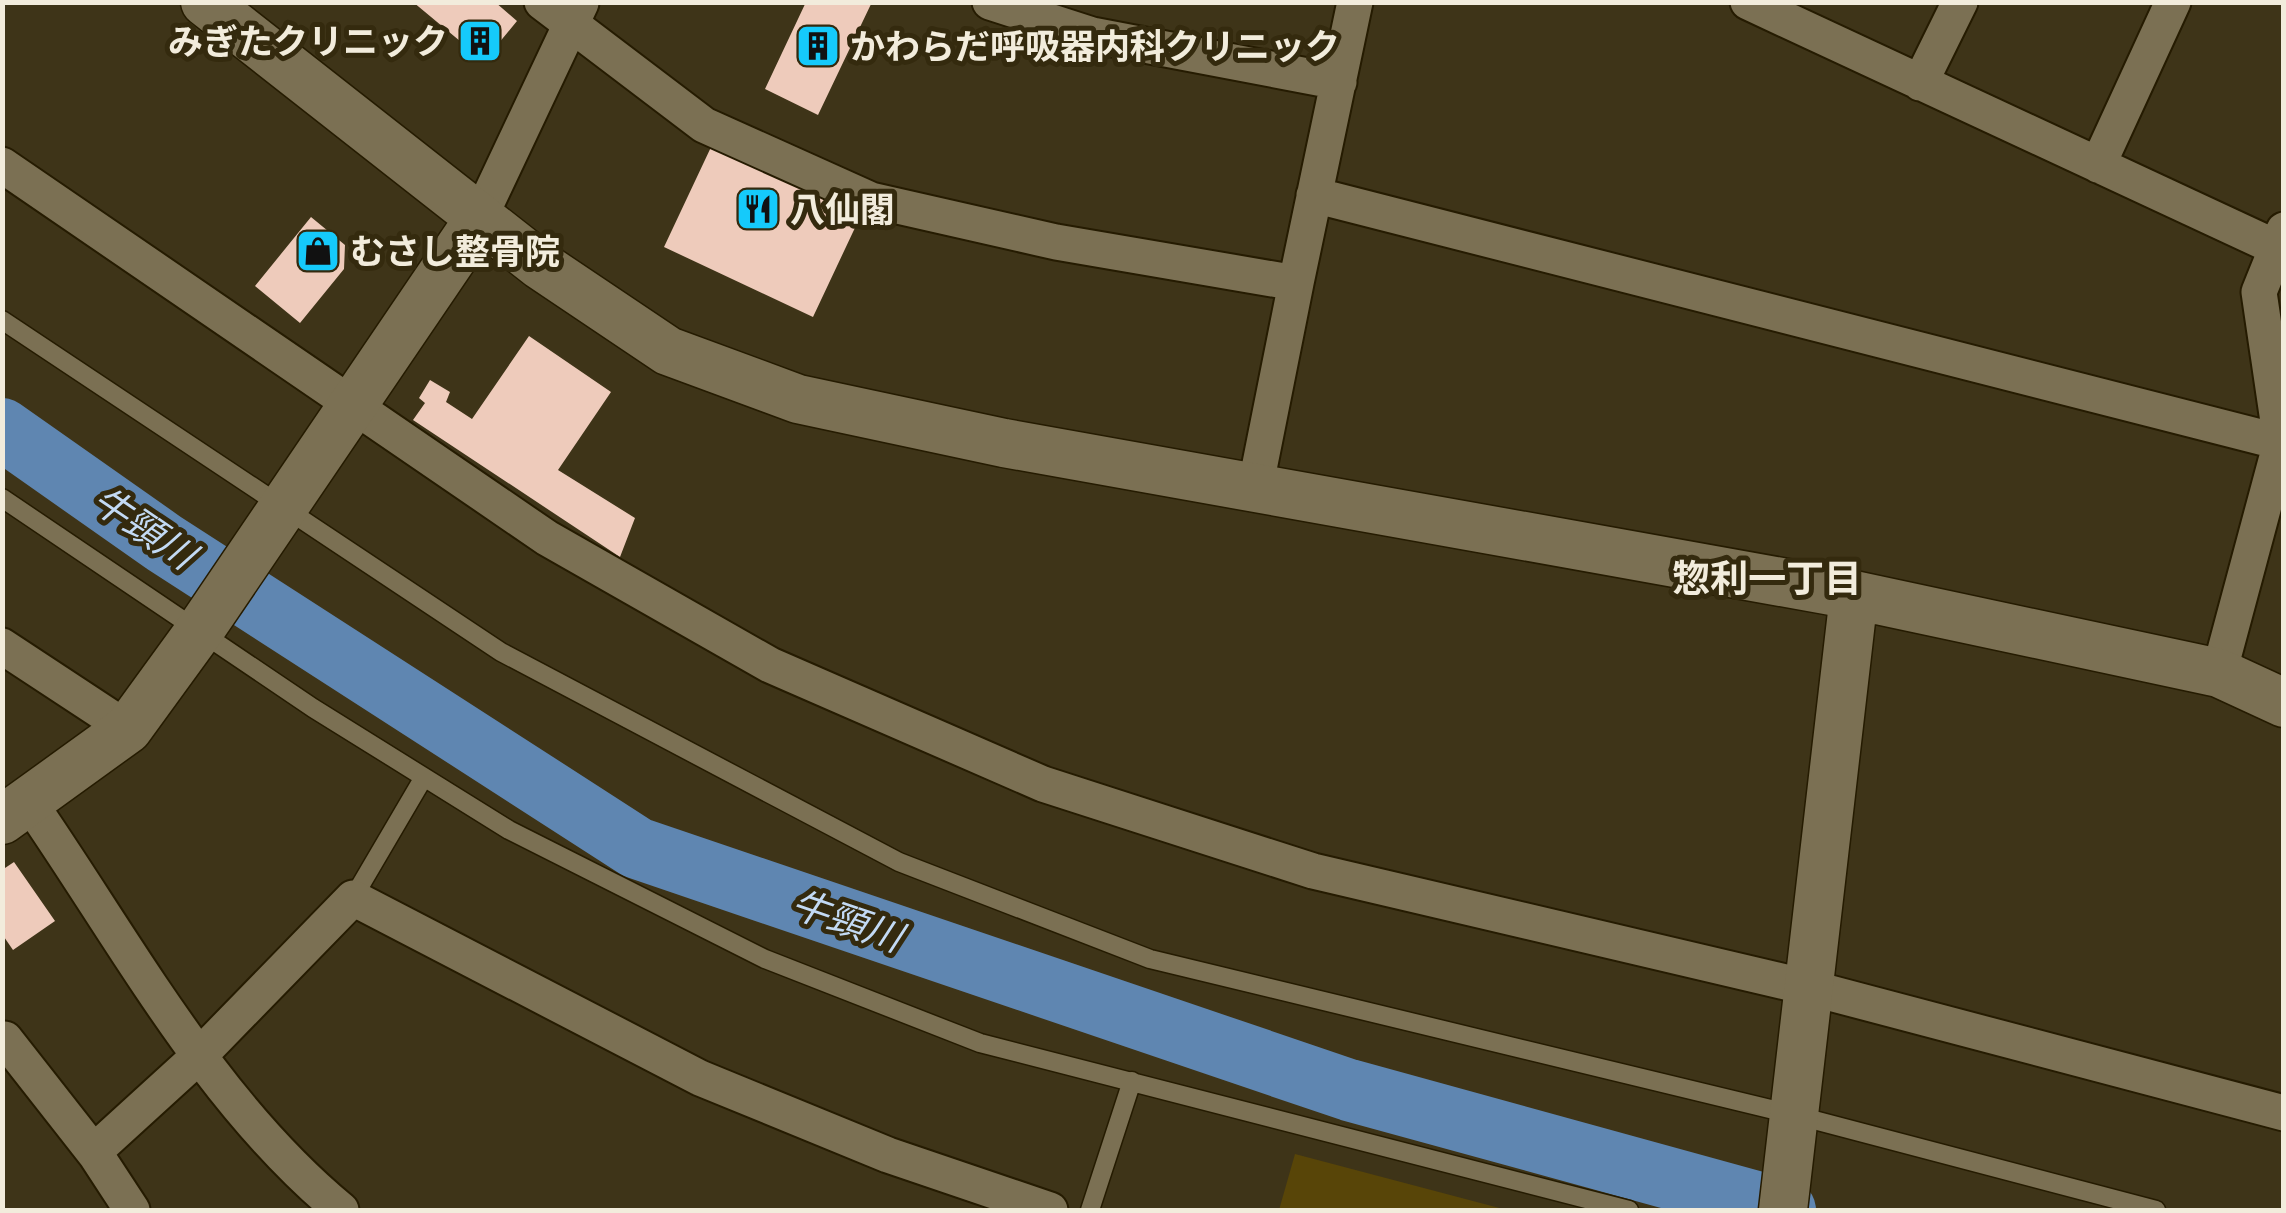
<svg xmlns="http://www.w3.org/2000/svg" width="2286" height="1213" font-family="Ubuntu,'Noto Sans JP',sans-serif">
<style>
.green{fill:#584508}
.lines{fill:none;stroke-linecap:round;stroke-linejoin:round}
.river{stroke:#5f86b1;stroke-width:62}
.building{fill:#eecbbb}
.lane-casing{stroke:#251b01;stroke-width:21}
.street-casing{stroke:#251b01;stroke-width:39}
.secondary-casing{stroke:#251b01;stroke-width:51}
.lane{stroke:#7b7053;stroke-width:18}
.street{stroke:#7b7053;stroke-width:35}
.secondary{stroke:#7b7053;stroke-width:48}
.labels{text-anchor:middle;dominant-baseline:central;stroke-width:10;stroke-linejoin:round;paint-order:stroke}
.poi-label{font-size:35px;font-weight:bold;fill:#f2ecdc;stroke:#342a0e;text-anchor:start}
.water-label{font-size:38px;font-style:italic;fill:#c3daf4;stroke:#342a0e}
.neighbourhood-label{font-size:38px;font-weight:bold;fill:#f2ecdc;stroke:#342a0e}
</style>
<rect width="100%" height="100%" fill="#3e3418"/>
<path class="green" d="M1295 1154 1507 1210H1279Z"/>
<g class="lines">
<path class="river" d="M2 429 164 543 637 848 1349 1090 1785 1210"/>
</g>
<path class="building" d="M413 2H495L517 21 484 61Z
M806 2H872L818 115 765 89Z
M712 145 861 215 813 317 664 247Z
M311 217 345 245 344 269 300 323 255 286Z
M529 336 611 392 558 470 635 518 620 557 413 420 425 403 419 398 430 380 450 392 446 402 472 419Z
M14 862 55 921 13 950 2 934V870Z"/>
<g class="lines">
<defs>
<path id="lane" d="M2 320 501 652 899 862 1150 959 1795 1115 2156 1210
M2 498 313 708 509 830 765 959 980 1043 1629 1210
M353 898 424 777
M1090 1210 1132 1081"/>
<path id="street" d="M542 2 704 125 871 200 1056 242 1296 283 1255 489
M990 2 1092 35 1339 82
M1748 2 2275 247
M1920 83 1960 2
M2 165 547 538 770 665 1043 784 1313 871 1811 988 2284 1113
M2098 165 2173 2
M1314 195 2284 443
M479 219 581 3
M1296 283 1355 2
M2 646 128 729
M2219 673 2281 442 2259 292 2284 230
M29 802C125 941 210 1102 341 1210
M5 1039 96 1155
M132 1210 96 1155 98 1148 200 1055 353 898 700 1078 888 1155 1050 1210"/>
<path id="secondary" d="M205 2 540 265 668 351 798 399 1004 443 1854 595 2219 673 2284 703
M2 820 128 729 200 630 479 219
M1783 1210 1854 595"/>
</defs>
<use href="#lane" class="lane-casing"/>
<use href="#street" class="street-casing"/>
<use href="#secondary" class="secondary-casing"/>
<use href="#lane" class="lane"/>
<use href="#street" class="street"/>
<use href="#secondary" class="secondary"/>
</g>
<defs>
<symbol id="building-square" viewBox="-11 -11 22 22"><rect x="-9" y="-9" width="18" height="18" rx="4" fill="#15cafb" stroke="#342a0e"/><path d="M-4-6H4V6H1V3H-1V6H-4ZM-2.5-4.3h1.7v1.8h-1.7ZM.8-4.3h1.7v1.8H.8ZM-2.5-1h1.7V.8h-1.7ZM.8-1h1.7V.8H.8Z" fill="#111"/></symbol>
<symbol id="restaurant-square" viewBox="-11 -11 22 22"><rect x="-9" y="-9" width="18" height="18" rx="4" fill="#15cafb" stroke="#342a0e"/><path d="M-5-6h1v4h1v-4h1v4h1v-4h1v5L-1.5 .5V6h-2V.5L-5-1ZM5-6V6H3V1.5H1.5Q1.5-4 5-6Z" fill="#111"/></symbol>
<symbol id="shop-square" viewBox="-11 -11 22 22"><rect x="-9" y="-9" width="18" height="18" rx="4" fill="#15cafb" stroke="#342a0e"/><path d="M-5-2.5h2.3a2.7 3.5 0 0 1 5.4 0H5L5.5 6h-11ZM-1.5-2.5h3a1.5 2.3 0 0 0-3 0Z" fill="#111"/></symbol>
</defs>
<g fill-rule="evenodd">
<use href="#building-square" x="455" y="16" width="50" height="50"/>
<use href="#building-square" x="793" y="21" width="50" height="50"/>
<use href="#restaurant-square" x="733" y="184" width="50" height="50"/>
<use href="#shop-square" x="293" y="226" width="50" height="50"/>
</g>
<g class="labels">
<g class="poi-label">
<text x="448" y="41" text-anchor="end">みぎたクリニック</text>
<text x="850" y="46">かわらだ呼吸器内科クリニック</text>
<text x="790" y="209">八仙閣</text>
<text x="350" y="251">むさし整骨院</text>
</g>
<g class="water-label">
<text transform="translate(144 527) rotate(34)">牛頸川</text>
<text transform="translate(847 920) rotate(19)">牛頸川</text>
</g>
<g class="neighbourhood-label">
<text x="1767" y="578">惣利一丁目</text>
</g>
</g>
<rect width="2286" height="1213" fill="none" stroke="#f2ecdc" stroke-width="10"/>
</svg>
